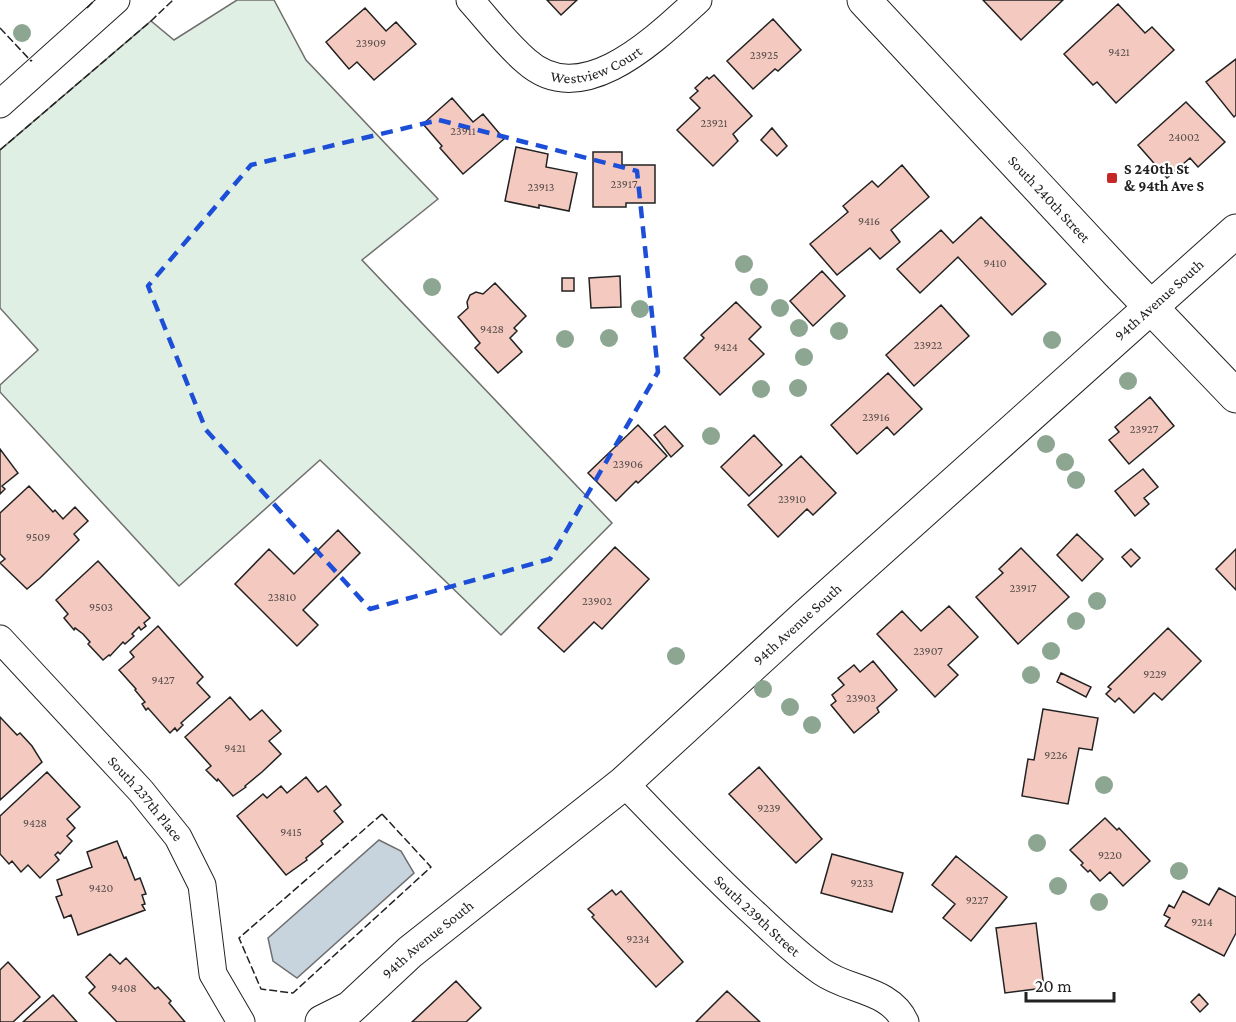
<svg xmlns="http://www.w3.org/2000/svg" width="1236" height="1022" font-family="'Crimson Pro',serif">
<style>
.green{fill:#e0efe3;stroke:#6f6f6f;stroke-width:1.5}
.water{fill:#c7d3dd;stroke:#6f6f6f;stroke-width:1.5}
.building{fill:#f3c9c0;stroke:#222;stroke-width:1.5}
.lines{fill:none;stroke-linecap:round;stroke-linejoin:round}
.street-casing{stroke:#222;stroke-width:29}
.secondary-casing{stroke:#222;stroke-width:35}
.street{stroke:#fff;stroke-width:27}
.secondary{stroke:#fff;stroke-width:33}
.fence{stroke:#222;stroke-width:1.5;stroke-dasharray:8 3;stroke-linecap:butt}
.tree{fill:#8da692}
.marked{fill:none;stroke:#1d4ed8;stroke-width:4.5;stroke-dasharray:12 8;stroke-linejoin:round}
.poi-dot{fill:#c62828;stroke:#fff;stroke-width:2}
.labels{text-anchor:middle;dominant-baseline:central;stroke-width:4.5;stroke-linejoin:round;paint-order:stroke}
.number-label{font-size:12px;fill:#564c4a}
.street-label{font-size:15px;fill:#222;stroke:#fff}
.poi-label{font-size:15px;font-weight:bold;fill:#222;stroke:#fff;text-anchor:start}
</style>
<rect width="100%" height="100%" fill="#fff"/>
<path class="green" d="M237 0H274L306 60 438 199 362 260 612 523 501 635 320 460 179 586 0 392V385L38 350 0 308V150L151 21 174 40Z"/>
<path class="water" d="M379 840 401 851 414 873 297 978 273 961 268 938Z"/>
<path class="building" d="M547 0H577L561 15Z
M983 0H1063L1021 40Z
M1118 4 1145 33 1152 27 1174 50 1116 103 1097 82 1093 85 1064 54Z
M365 8 386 31 396 22 416 44 374 80 357 62 349 69 326 42Z
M773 19 801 50 778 71 775 69 753 89 727 61Z
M1236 59V115L1234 117 1206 82Z
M714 75 752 116 733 134 738 141 713 166 677 130 700 108 690 98 698 91 695 88 707 77 709 79Z
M452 98 473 122 483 114 504 139 463 174 440 148 442 146 423 124Z
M1186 102 1225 142 1198 167 1190 158 1167 178 1138 145Z
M772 128 787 146 777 156 761 140Z
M516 147 548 154 546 167 577 173 569 211 539 205V208L505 201Z
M593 152H622V165H655V203H626V207H593Z
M902 165 929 197 891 230 900 242 880 259 870 248 837 275 810 244 848 212 843 206 872 181 878 187Z
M981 217 1046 284 1012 315 958 257 920 293 897 269 941 230 953 243Z
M822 271 845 296 813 326 790 301Z
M620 276 621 307 591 308 589 278Z
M562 278H574V291H562Z
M495 283 526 316 514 328 517 331 510 338 522 352 498 373 475 348 480 343 458 317 468 308 467 302 470 295 476 292 483 294Z
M736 302 761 327 749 339 764 354 720 395 684 358 704 338 701 335Z
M941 305 969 336 914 386 886 355Z
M888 373 922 409 894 435 887 427 857 454 831 425Z
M1150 397 1174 426 1129 464 1109 440 1119 432 1115 427Z
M638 425 667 456 638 483 636 481 616 501 588 473Z
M665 426 683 446 671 457 654 435Z
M754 435 782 465 749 496 721 467Z
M0 449 18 473 2 486 5 489 0 494Z
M801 456 836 493 813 515 807 509 778 537 748 505Z
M1143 469 1158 487 1144 498 1149 504 1135 516 1115 491Z
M29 486 53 512 55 510 63 519 75 507 88 521 74 534 79 540 40 578 27 589 0 563 5 559 0 554V513Z
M338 530 360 553 303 610 318 625 297 646 235 584 269 549 294 574Z
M1077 534 1103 559 1082 581 1057 555Z
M615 547 649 579 602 629 594 622 564 652 538 628Z
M1021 548 1069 597 1018 644 976 597 1003 573 999 569Z
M1131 549 1140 558 1131 567 1122 557Z
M1236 549V590L1216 569Z
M98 561 150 618 144 623 146 626 141 630 139 627 132 634 134 636 125 644 123 642 110 656 109 655 103 660 88 644 90 642 83 634 75 628 74 630 64 618 68 614 56 600Z
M949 606 978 637 948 665 958 675 935 697 877 634 902 611 921 631Z
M158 626 203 677 197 683 210 697 181 723 183 725 177 731 175 728 170 733 148 708 146 710 142 704 145 702 135 690 136 689 119 670 134 657 130 652Z
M1168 628 1201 661 1162 700 1154 693 1134 713 1119 698 1115 702 1106 694 1111 689 1108 687Z
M873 661 897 690 877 708 879 712 854 733 831 705 836 701 832 695 844 685 838 678 854 665 860 672Z
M1061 673 1091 687 1086 697 1057 682Z
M230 697 250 720 262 710 281 731 269 741 281 754 262 772 245 786 246 787 233 796 218 779 217 781 206 770 211 766 185 737Z
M1043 709 1098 718 1092 750 1079 748 1068 804 1022 796 1028 759 1034 760Z
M0 717 17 735 20 733 32 746 42 762 0 800Z
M759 767 822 839 796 863 729 794Z
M47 772 80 807 67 819 75 828 67 836 72 841 60 854 58 852 55 855 59 860 40 878 28 865 21 872 12 861 9 864 0 854V816Z
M306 777 318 792 326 786 341 805 334 811 343 822 321 841 323 844 306 858 307 860 286 875 237 816 263 794 267 798 281 786 287 793Z
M1105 818 1117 830 1119 828 1150 861 1123 886 1110 872 1100 881 1090 870 1088 872 1081 865 1083 863 1070 850Z
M117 841 124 858 126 857 135 880 140 878 146 894 142 895 145 904 142 905 145 910 78 935 71 915 64 918 56 897 62 895 57 880 92 867 87 852Z
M832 854 903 873 892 912 821 893Z
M956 856 1007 897 971 941 943 918 955 904 932 885Z
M1219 888 1236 897V933L1224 956 1165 926 1170 918 1164 915 1169 905 1174 908 1183 891 1209 905Z
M612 890 616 895 621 891 683 962 656 987 592 917 594 915 588 909Z
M1036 923 1044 988 1005 993 996 928Z
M110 954 120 964 126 958 155 989 158 987 171 1001 169 1003 185 1022H117L89 993 95 987 86 977Z
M8 962 40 997 13 1022H0V970Z
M456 981 481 1008 466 1022H412Z
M727 991 760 1022H696Z
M1199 994 1208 1004 1200 1012 1191 1002Z
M53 995 77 1022H23Z"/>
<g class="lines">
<defs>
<g id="street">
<path id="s1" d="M470 0C488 20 505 43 526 61 583 112 657 37 698 0"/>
<path d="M0 104 116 0"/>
<path id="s2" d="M0 639 141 791 178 837 202 885 213 974 241 1022"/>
<path id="s3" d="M624 783C668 828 710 873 756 915 777 935 798 955 822 972 849 991 890 989 905 1022"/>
</g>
<g id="secondary">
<path id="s4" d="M864 0 1119 274 1236 396"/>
<path id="s5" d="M322 1022 350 1008 410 952 624 783 806 616 1236 231"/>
</g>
</defs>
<use href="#street" class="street-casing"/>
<use href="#secondary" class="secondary-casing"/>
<use href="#street" class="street"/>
<use href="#secondary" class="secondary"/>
<path class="fence" d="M87 8 95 0
M0 28 31 61 32 60
M0 150 151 21 173 0
M382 814 431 867 293 993 261 989 239 938Z"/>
</g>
<g class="tree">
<circle cx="22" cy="33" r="9"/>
<circle cx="744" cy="264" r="9"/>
<circle cx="432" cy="287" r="9"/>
<circle cx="759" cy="287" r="9"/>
<circle cx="780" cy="308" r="9"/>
<circle cx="640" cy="309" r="9"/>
<circle cx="799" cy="328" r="9"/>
<circle cx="839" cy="331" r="9"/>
<circle cx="609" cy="338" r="9"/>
<circle cx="565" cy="339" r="9"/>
<circle cx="1052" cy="340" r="9"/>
<circle cx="804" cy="357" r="9"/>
<circle cx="1128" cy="381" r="9"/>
<circle cx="798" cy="388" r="9"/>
<circle cx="761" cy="389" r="9"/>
<circle cx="711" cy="436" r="9"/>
<circle cx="1046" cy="444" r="9"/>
<circle cx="1065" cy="462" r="9"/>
<circle cx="1076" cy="480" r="9"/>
<circle cx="1097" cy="601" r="9"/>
<circle cx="1076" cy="621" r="9"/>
<circle cx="1051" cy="651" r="9"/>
<circle cx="676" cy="656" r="9"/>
<circle cx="1031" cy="675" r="9"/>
<circle cx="763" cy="689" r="9"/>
<circle cx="790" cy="707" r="9"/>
<circle cx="812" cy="725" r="9"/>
<circle cx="1104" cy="785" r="9"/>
<circle cx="1037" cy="843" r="9"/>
<circle cx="1179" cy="871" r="9"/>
<circle cx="1058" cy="886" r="9"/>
<circle cx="1099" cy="902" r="9"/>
</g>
<path class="marked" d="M439 120 637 171 658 372 550 559 370 609 206 430 148 286 251 165Z"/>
<rect class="poi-dot" x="1106" y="172" width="12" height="12" rx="3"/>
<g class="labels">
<g class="number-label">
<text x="371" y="43">23909</text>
<text x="1119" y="52">9421</text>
<text x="764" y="55">23925</text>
<text x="714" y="123">23921</text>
<text x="463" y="131">23911</text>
<text x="1184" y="137">24002</text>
<text x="624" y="184">23917</text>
<text x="541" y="187">23913</text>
<text x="869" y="221">9416</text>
<text x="995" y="263">9410</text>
<text x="492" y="329">9428</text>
<text x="928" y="345">23922</text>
<text x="726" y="347">9424</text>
<text x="876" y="417">23916</text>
<text x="1144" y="429">23927</text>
<text x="628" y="464">23906</text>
<text x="792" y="499">23910</text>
<text x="38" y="537">9509</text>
<text x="1023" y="588">23917</text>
<text x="282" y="597">23810</text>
<text x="597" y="601">23902</text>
<text x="101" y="607">9503</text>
<text x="928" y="651">23907</text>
<text x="1155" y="674">9229</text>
<text x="163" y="680">9427</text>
<text x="861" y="698">23903</text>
<text x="235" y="748">9421</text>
<text x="1056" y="755">9226</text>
<text x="769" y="808">9239</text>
<text x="35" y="823">9428</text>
<text x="291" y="832">9415</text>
<text x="1110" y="855">9220</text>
<text x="862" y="883">9233</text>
<text x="101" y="888">9420</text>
<text x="977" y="900">9227</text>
<text x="1202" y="922">9214</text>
<text x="638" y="939">9234</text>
<text x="124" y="988">9408</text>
</g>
<g class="street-label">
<text stroke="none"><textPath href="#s1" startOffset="160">Westview Court</textPath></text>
<text stroke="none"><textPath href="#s4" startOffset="272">South 240th Street</textPath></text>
<text stroke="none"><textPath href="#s5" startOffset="1107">94th Avenue South</textPath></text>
<text stroke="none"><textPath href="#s5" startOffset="621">94th Avenue South</textPath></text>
<text stroke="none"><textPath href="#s2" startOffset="216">South 237th Place</textPath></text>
<text stroke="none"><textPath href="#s3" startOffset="188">South 239th Street</textPath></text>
<text stroke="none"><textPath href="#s5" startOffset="135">94th Avenue South</textPath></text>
</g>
<g class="poi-label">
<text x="1124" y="169">S 240th St<tspan x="1124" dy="17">&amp; 94th Ave S</tspan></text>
</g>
</g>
<path d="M1026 992v9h88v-9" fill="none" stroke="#222222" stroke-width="3"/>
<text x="1035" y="992" font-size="18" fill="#222222" stroke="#ffffff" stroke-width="4.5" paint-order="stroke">20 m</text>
</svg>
